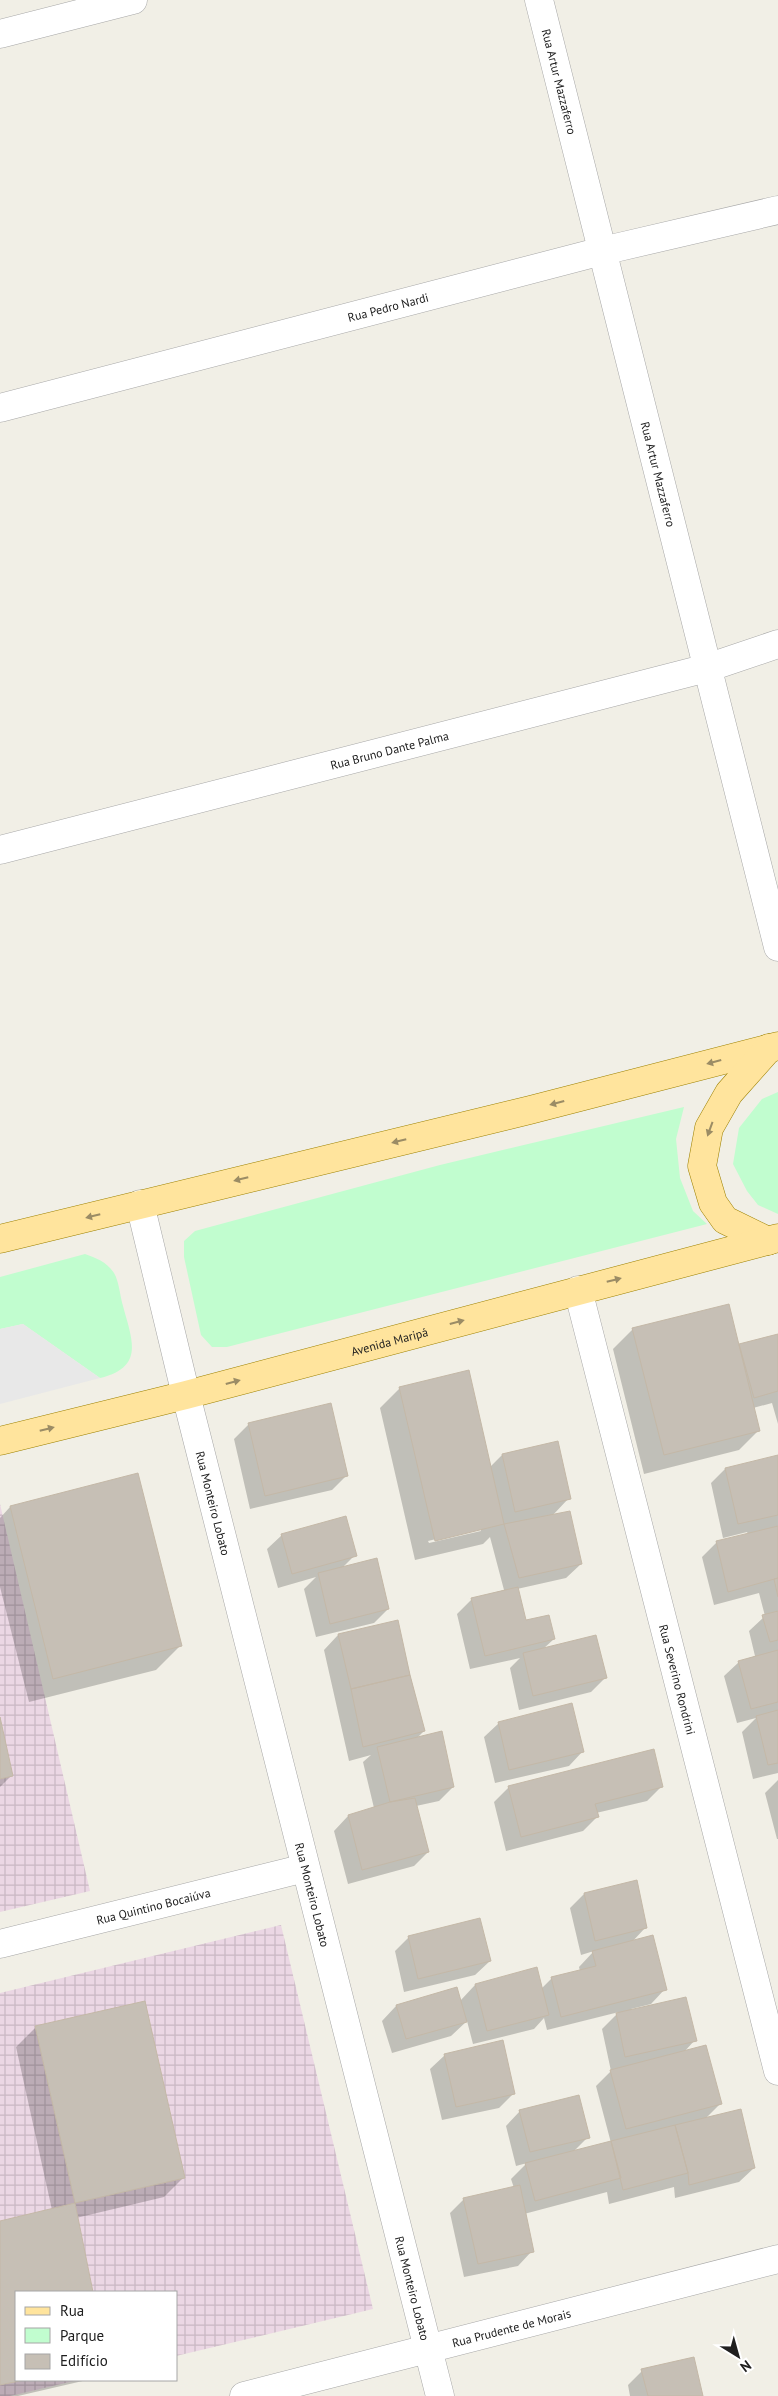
<svg xmlns="http://www.w3.org/2000/svg" width="778" height="2396" font-family="'PT Sans',sans-serif">
<style>
.industrial{fill:url(#industrial-grid)}
.park{fill:#c1fdcf}
.parking{fill:#e8e8e8}
.shadow{fill:#0003;fill-rule:evenodd}
.building{fill:#c6bfb5;stroke:#c4b8a7}
.lines{fill:none;stroke-linecap:round;stroke-linejoin:round}
.minor-casing{stroke:#a7a7a7;stroke-width:29}
.primary-casing{stroke:#9c8000;stroke-width:29}
.minor{stroke:#fff;stroke-width:28}
.primary{stroke:#ffe49d;stroke-width:28}
.oneway{fill:#9b8c65}
.labels{text-anchor:middle;dominant-baseline:central;stroke-width:4;stroke-linejoin:round;paint-order:stroke}
.street-label{font-size:12px;fill:#202020;stroke:#fff}
</style>
<defs>
<pattern id="industrial-grid" width="8" height="8" patternUnits="userSpaceOnUse" patternTransform="scale(1.25)"><rect width="8" height="8" fill="#ebd7e4"/><path d="M0 4h8M4 0v8" fill="none" stroke="#c9b8c3"/></pattern>
</defs>
<rect width="100%" height="100%" fill="#f1efe6"/>
<path class="industrial" d="M0 1504 90 1891 0 1912Z
M281 1925 373 2309 176 2356V2292H16V2380H78L10 2396H0V1993Z"/>
<path class="park" d="M778 1092V1214L758 1205 747 1191 733 1164 739 1128 762 1099Z
M684 1107 676 1139 680 1178 693 1211 707 1224 227 1347H212L201 1335 184 1257V1241L195 1231 440 1165Z
M85 1254C96 1258 107 1262 114 1273 119 1281 120 1296 123 1306 132 1340 145 1367 100 1378L23 1324 0 1329V1277Z"/>
<path class="parking" d="M23 1324 100 1378 0 1404V1329Z"/>
<path class="shadow" d="M633 1329 738 1347 778 1335V1424L772 1403 753 1408 759 1430 739 1450 644 1474 613 1349Z
M400 1388 490 1467 502 1455 569 1498 552 1516 581 1564 566 1578 517 1589 525 1622 554 1639 543 1649 605 1678 591 1692 519 1710 510 1668 520 1658 470 1669 457 1614 472 1599 504 1590 490 1537 483 1544 415 1560 380 1408ZM481 1528V1531L429 1543 428 1541Z
M248 1425 346 1476 332 1490 250 1509 234 1439Z
M778 1457V1773L753 1779 742 1732 756 1718 737 1723 724 1676 739 1662 755 1656 749 1631 765 1616 759 1593 714 1605 702 1557 717 1542 748 1534 747 1532 723 1538 711 1483 725 1469Z
M137 1475 180 1646 156 1670 29 1702 0 1587V1518L10 1507Z
M282 1535 355 1555 342 1568 388 1609 374 1623 316 1637 304 1589 316 1577 278 1588 267 1549Z
M397 1622 424 1731 416 1739 453 1787 439 1801 416 1806 428 1852 414 1866 348 1884 334 1831 348 1816 374 1808 363 1762 371 1755 349 1761 324 1650 338 1635Z
M0 1722 12 1775 0 1787Z
M499 1723 583 1751 569 1766 495 1783 484 1737Z
M778 1780V1839H777L765 1793Z
M662 1786 647 1801 596 1813 597 1817 583 1831 506 1851 494 1802 509 1787Z
M636 1882 646 1927 631 1943 665 1989 651 2004 631 2009 632 2011 695 2040 684 2052 720 2104 705 2119 754 2168 739 2182 675 2198 674 2187 609 2204 607 2192 524 2214 532 2251 518 2266 464 2277 450 2213 464 2199 514 2188 511 2179 527 2163 516 2166 506 2126 520 2111 588 2137 573 2152 611 2143 596 2086 611 2071 602 2029 619 2012 547 2030 544 2018 534 2029 473 2044 467 2021 451 2036 392 2053 382 2021 396 2006 460 2001 475 1985 541 1989 552 1978 580 1971 579 1967 594 1951 581 1955 570 1908 584 1894Z
M409 1937 490 1961 475 1975 404 1992 395 1951Z
M36 2027 184 2177 164 2197 76 2218 92 2292H16V2380H87L18 2396H0V2222L52 2210 16 2047Z
M445 2055 514 2093 499 2108 442 2120 430 2069Z
M642 2371 702 2396H630L628 2385Z"/>
<path class="building" d="M729 1304 760 1431 664 1455 632 1328Z
M778 1334V1391L754 1398 739 1344Z
M469 1370 504 1524 435 1541 399 1387Z
M331 1403 348 1476 265 1496 248 1423Z
M558 1441 571 1499 515 1512 502 1454Z
M778 1455V1515L738 1524 725 1468Z
M138 1473 182 1646 53 1679 10 1506Z
M570 1511 582 1564 519 1578 504 1524Z
M346 1516 357 1556 292 1574 281 1534Z
M778 1526V1578L728 1592 716 1541Z
M377 1558 389 1609 330 1624 318 1573Z
M778 1578V1597L774 1579Z
M518 1587 526 1620 549 1615 555 1639 485 1656 471 1598Z
M778 1611V1640L770 1642 762 1615Z
M398 1620 410 1675 351 1689 338 1634Z
M596 1635 607 1678 533 1696 523 1653Z
M778 1650V1702L751 1709 738 1661Z
M410 1675 425 1731 363 1747 351 1689Z
M572 1703 584 1752 509 1770 498 1722Z
M778 1710V1763L768 1765 756 1716Z
M0 1717 13 1776 0 1779Z
M442 1731 454 1787 390 1802 377 1747Z
M654 1749 663 1787 595 1804 599 1817 521 1837 508 1786Z
M415 1798 429 1852 362 1870 348 1815 390 1802Z
M637 1880 647 1928 595 1941 584 1893Z
M480 1918 491 1961 418 1979 408 1936Z
M653 1935 667 1990 561 2017 551 1977 596 1966 592 1951Z
M537 1967 549 2015 487 2031 475 1984Z
M457 1987 467 2022 406 2039 396 2005Z
M686 1997 697 2041 625 2057 616 2013Z
M145 2001 185 2178 75 2203 35 2026Z
M503 2040 515 2094 456 2107 444 2054Z
M706 2045 722 2104 626 2129 610 2070Z
M579 2095 590 2138 530 2152 519 2110Z
M741 2109 755 2168 689 2185 688 2173 675 2125Z
M675 2125 688 2173 623 2190 611 2141Z
M611 2141 621 2178 535 2201 525 2163Z
M520 2185 534 2252 478 2264 463 2198Z
M75 2203 93 2292H16V2380H24L0 2385V2221Z
M694 2357 703 2396H648L641 2369Z"/>
<g class="lines">
<defs>
<g id="minor">
<path id="s1" d="M539 0 778 947"/>
<path d="M0 34 133 0"/>
<path id="s2" d="M0 408 602 251 778 210"/>
<path id="s3" d="M0 850 707 668 778 644"/>
<path id="s4" d="M140 1204 186 1395 440 2396"/>
<path id="s5" d="M578 1290 778 2071"/>
<path id="s6" d="M0 1944 305 1868"/>
<path id="s7" d="M244 2396 778 2259"/>
</g>
<g id="primary">
<path d="M0 1239 530 1110 778 1046"/>
<path d="M768 1241 725 1220 713 1203 702 1166 709 1128 729 1093 769 1048"/>
<path id="s8" d="M0 1441 186 1395 778 1238"/>
</g>
</defs>
<use href="#minor" class="minor-casing"/>
<use href="#primary" class="primary-casing"/>
<use href="#minor" class="minor"/>
<use href="#primary" class="primary"/>
</g>
<defs><path id="oneway-solid" d="M-6-.8H1V-3.2L6.5 0L1 3.2V.8H-6Z" transform="scale(1.25)"/></defs>
<g class="oneway">
<use href="#oneway-solid" transform="translate(714 1062) rotate(165)"/>
<use href="#oneway-solid" transform="translate(557 1103) rotate(165)"/>
<use href="#oneway-solid" transform="translate(710 1129) rotate(110)"/>
<use href="#oneway-solid" transform="translate(399 1141) rotate(166)"/>
<use href="#oneway-solid" transform="translate(241 1179) rotate(166)"/>
<use href="#oneway-solid" transform="translate(93 1216) rotate(166)"/>
<use href="#oneway-solid" transform="translate(614 1280) rotate(-14)"/>
<use href="#oneway-solid" transform="translate(457 1322) rotate(-15)"/>
<use href="#oneway-solid" transform="translate(233 1382) rotate(-15)"/>
<use href="#oneway-solid" transform="translate(47 1429) rotate(-14)"/>
</g>
<g class="labels">
<g class="street-label">
<text stroke="none"><textPath href="#s1" startOffset="84">Rua Artur Mazzaferro</textPath></text>
<text stroke="none"><textPath href="#s2" startOffset="401">Rua Pedro Nardi</textPath></text>
<text stroke="none"><textPath href="#s1" startOffset="489">Rua Artur Mazzaferro</textPath></text>
<text stroke="none"><textPath href="#s3" startOffset="402">Rua Bruno Dante Palma</textPath></text>
<text stroke="none"><textPath href="#s8" startOffset="402">Avenida Maripá</textPath></text>
<text stroke="none"><textPath href="#s4" startOffset="308">Rua Monteiro Lobato</textPath></text>
<text stroke="none"><textPath href="#s5" startOffset="402">Rua Severino Rondrini</textPath></text>
<text stroke="none"><textPath href="#s4" startOffset="712">Rua Monteiro Lobato</textPath></text>
<text stroke="none"><textPath href="#s6" startOffset="158">Rua Quintino Bocaiúva</textPath></text>
<text stroke="none"><textPath href="#s4" startOffset="1118">Rua Monteiro Lobato</textPath></text>
<text stroke="none"><textPath href="#s7" startOffset="276">Rua Prudente de Morais</textPath></text>
</g>
</g>
<rect x="15" y="2291" width="162" height="90" fill="#ffffff" stroke="#a6a6a6"/>
<rect x="25" y="2307" width="25" height="8" fill="#ffe49d" stroke="#a6a6a6"/>
<text x="60" y="2316" font-size="15" fill="#202020">Rua</text>
<rect x="25" y="2328" width="25" height="15" fill="#c1fdcf" stroke="#a6a6a6"/>
<text x="60" y="2341" font-size="15" fill="#202020">Parque</text>
<rect x="25" y="2354" width="25" height="15" fill="#c6bfb5" stroke="#a6a6a6"/>
<text x="60" y="2366" font-size="15" fill="#202020">Edifício</text>
<g transform="translate(738 2356) rotate(143)" stroke="#ffffff" stroke-width="4" paint-order="stroke">
<path d="M0-4L9 19L0 12L-9 19Z" fill="#202020"/>
<text y="-8" font-size="14" font-weight="bold" text-anchor="middle" fill="#202020">N</text>
</g>
</svg>
